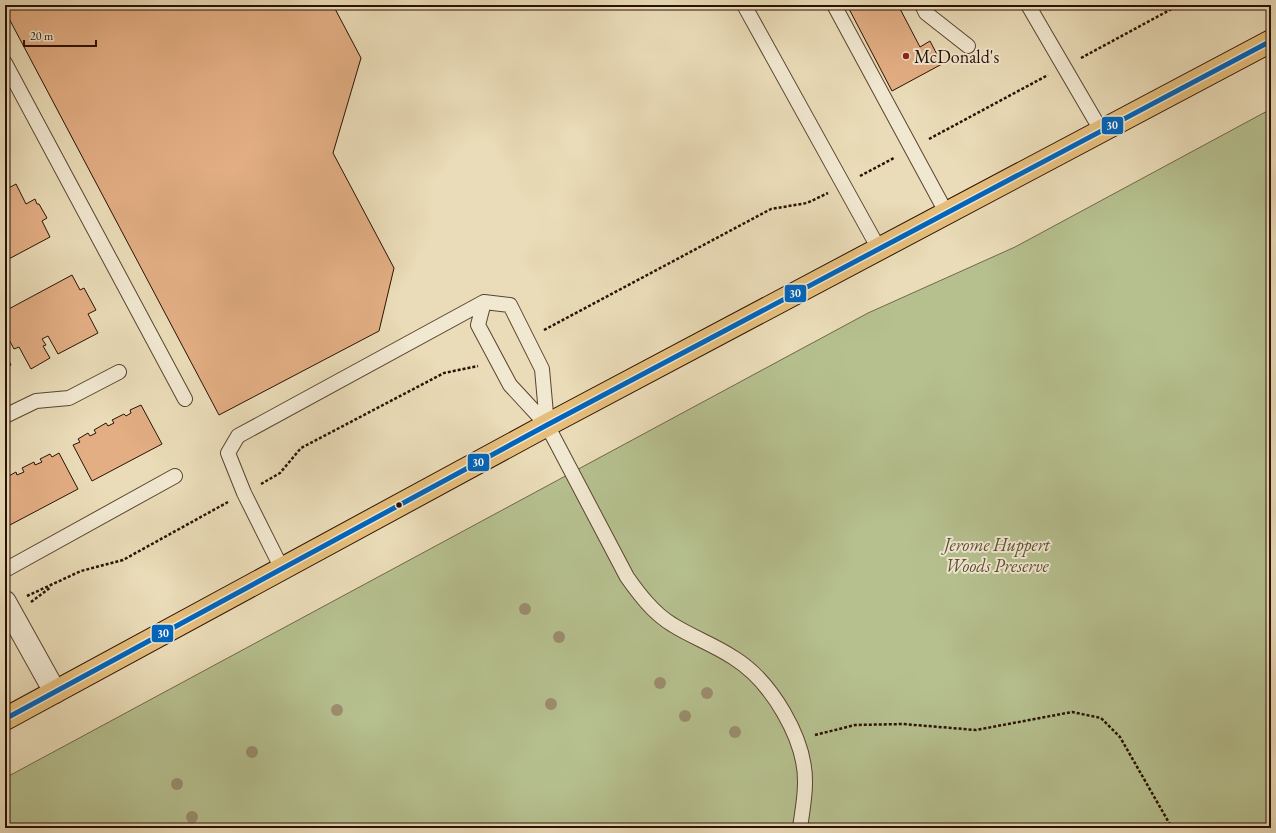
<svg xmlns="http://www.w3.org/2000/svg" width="1276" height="833" font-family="'EB Garamond',serif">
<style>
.green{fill:#b6c08f;stroke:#706849}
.building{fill:#e3ae84;stroke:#2a1103}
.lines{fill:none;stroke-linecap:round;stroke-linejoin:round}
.lane-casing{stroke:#5a4430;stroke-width:16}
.street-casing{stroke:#5a4430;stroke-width:24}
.primary-casing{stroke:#2a1103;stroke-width:24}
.path{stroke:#2a1103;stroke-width:2.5;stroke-dasharray:3 2;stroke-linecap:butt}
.lane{stroke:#f1e8d1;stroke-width:14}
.street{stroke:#f1e8d1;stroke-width:22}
.primary{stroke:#e5be7c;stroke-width:22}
.bus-1-casing{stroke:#f1e8d1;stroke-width:8}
.bus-1{stroke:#0065bd;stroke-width:5}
.tree{fill:#9b8e6f}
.poi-dot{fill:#8f2418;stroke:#f1e8d1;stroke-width:1.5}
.bus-dot{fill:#2a1103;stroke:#f1e8d1;stroke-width:1.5}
.labels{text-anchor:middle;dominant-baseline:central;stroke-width:4;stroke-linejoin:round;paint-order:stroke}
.poi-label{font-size:18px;fill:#2a1103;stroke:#f1e8d1;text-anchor:start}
.park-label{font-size:18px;font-style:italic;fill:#5b4e34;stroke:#f1e8d1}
.line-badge{stroke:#f1e8d1;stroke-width:1.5}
.badge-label{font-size:11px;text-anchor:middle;font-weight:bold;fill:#fff}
</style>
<rect width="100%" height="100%" fill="#eadcb8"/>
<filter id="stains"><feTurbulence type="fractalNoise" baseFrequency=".005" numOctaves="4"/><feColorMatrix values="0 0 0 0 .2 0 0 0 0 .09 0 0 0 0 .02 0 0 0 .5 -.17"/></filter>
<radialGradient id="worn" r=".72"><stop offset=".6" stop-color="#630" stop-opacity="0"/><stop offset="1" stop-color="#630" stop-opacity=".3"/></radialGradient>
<path class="green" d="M1271 109V828H5V778L868 313 1015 247Z"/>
<path class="building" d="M5 5H333L361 58 333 153 394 268 379 331 219 415 5 11Z
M847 5H898L920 47 930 41 942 64 892 91Z
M16 184 26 204 35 199 37 204H39L47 218 42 221 50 237 5 261V190Z
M72 275 80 290 84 288 96 310 88 314 98 333 58 354 48 336 42 339 46 345 43 346 50 358 31 369 19 347 14 349 5 332 9 330 5 322V311Z
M5 353 11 365 5 369Z
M141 405 162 444 92 481 73 445 80 442 78 439 88 433 90 436 96 433 94 430 106 423 108 426 114 423 112 420 124 414 126 416 131 413 130 410Z
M59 453 78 489 8 526 5 521V478L16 472 17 475 24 472 22 468 34 462 35 465 42 462 40 459 50 454 52 457Z"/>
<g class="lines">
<defs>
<path id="lane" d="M744 5 879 249
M834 5 947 214
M922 5 926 13 968 46
M1028 5 1102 132
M5 63 185 399
M484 302 478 325 510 385 547 425 627 577C639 594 654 614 673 625 692 637 715 645 734 658 771 681 806 739 805 783 805 798 802 813 800 828
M5 416 36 401 69 398 119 372
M282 569 244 493 228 453 238 436 484 302 510 305 542 369 547 425
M5 570 175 476"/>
<path id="street" d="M5 602 55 692"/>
<path id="primary" d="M5 719 547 425 1271 41"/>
</defs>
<use href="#lane" class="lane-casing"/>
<use href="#street" class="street-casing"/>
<use href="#primary" class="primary-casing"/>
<path class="path" d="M1081 58 1179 5
M929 139 1048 75
M860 176 894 158
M544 330 771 209 807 203 828 193
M261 484 280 473 301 448 444 373 478 366
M27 596 81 571 123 560 228 502
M31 602 51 587
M815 735 855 725 903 724 976 730 1072 712 1101 718 1120 737 1172 828"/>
<use href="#lane" class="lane"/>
<use href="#street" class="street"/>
<use href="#primary" class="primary"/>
<defs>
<path id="bus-1" d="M5 719 547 425 1271 41"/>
</defs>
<use href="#bus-1" class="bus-1-casing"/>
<use href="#bus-1" class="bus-1"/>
</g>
<g class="tree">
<circle cx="525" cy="609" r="6"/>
<circle cx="559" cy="637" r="6"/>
<circle cx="660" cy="683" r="6"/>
<circle cx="707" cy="693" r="6"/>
<circle cx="551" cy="704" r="6"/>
<circle cx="337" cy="710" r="6"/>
<circle cx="685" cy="716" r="6"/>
<circle cx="735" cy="732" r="6"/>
<circle cx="252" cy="752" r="6"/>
<circle cx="177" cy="784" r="6"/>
<circle cx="192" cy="817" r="6"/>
</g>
<circle class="poi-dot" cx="906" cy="56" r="4"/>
<circle class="bus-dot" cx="399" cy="505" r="3.5"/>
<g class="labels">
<g class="poi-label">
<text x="914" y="56">McDonald's</text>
</g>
<g class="park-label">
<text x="997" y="544">Jerome Huppert<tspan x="997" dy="21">Woods Preserve</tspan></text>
</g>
</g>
<g class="line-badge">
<rect x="1101" y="116" width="23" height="19" rx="4" fill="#0065bd"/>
<rect x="784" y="284" width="23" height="19" rx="4" fill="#0065bd"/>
<rect x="467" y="453" width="23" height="19" rx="4" fill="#0065bd"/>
<rect x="151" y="624" width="23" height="19" rx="4" fill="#0065bd"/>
</g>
<g class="badge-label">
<text x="1112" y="129">30</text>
<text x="795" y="297">30</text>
<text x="478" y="466">30</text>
<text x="163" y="637">30</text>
</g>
<rect width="1276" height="833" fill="none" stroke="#eadcb8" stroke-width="20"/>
<rect x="6" y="6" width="1264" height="821" fill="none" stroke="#2a1103" stroke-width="2"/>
<rect x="10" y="10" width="1256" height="813" fill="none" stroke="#2a1103"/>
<path d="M24 40v6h72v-6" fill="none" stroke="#2a1103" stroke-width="2"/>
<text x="30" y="40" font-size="12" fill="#2a1103" stroke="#f1e8d1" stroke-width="3" paint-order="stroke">20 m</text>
<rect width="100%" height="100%" filter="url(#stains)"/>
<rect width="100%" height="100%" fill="url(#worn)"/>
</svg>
